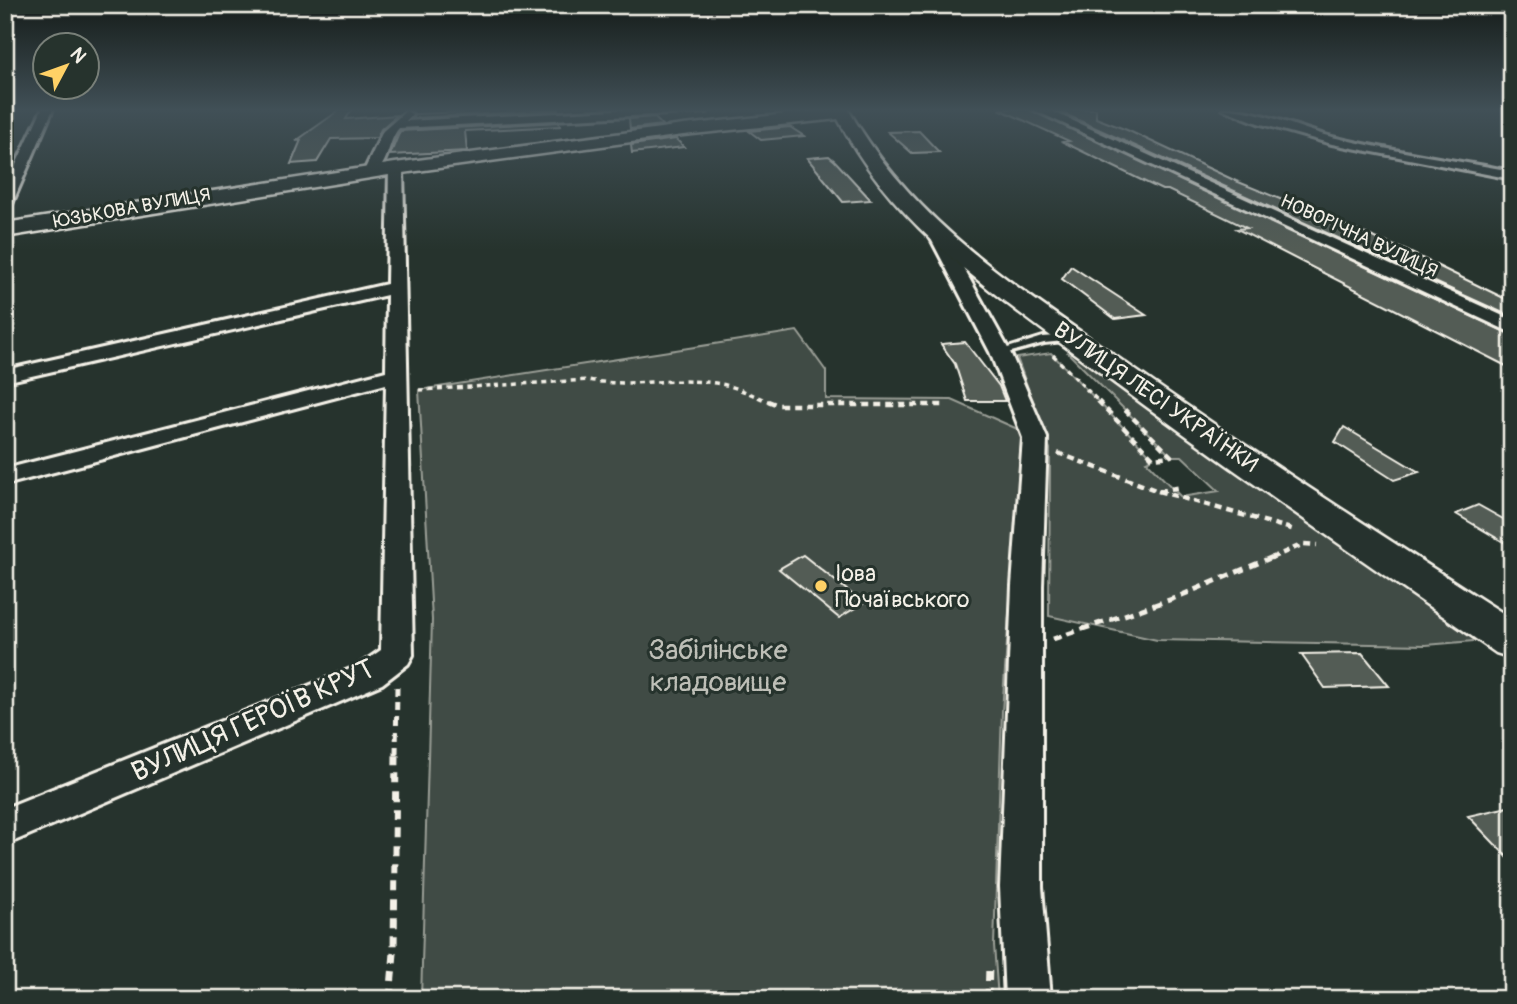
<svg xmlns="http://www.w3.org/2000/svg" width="1517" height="1004" font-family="Pangolin,sans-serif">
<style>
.green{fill:#414b45;stroke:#9a9e96;stroke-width:2}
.building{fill:#525c55;stroke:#f4f1e8;stroke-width:2}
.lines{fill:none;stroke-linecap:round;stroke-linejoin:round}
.lane-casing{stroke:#f4f1e8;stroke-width:6}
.street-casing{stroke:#f4f1e8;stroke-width:6}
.secondary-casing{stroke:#f4f1e8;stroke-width:5}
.path-far3{stroke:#f4f1e8;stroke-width:3.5;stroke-dasharray:5 4.5;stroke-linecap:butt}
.path-far2{stroke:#f4f1e8;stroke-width:4.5;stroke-dasharray:7 5;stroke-linecap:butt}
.path-far1{stroke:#f4f1e8;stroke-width:5;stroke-dasharray:9 6;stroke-linecap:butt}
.path{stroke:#f4f1e8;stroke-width:7;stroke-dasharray:10 8;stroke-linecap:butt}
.lane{fill:#26332d;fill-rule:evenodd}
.street{fill:#26332d;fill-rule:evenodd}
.secondary{fill:#26332d;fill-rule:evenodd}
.poi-dot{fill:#ffd166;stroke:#26332d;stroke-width:2.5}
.labels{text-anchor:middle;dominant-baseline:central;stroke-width:6;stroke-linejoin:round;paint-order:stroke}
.far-street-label{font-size:19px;fill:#f4f1e8;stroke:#26332d}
.street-label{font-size:23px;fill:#f4f1e8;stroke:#26332d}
.poi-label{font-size:23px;fill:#f4f1e8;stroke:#26332d;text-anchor:start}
.near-park-label{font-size:28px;fill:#bebfb7;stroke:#26332d}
.near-street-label{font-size:28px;fill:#f4f1e8;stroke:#26332d}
</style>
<rect width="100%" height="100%" fill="#26332d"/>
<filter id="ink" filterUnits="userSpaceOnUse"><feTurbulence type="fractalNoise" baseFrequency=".0143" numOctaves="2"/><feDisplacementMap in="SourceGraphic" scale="14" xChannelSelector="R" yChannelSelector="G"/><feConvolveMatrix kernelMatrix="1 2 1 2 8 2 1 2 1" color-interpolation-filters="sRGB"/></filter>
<g filter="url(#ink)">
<path class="green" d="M797 331 826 371V399L952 400 1022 431 1002 712 994 945 998 999H421L432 620 419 390Z
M1077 352 1486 640 1426 645 1157 640 1049 616 1050 449 1017 358 1051 353 1153 458 1146 461 1181 497 1219 491 1182 456H1171L1068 353Z"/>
<path class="building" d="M341 109H352L346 119 397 115 381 129 377 138 331 139 317 162 291 164 301 140 296 141Z
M464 109H559V110L412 118 414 114 463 112Z
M999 109H1029L1512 335V369L1237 229 1247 228 1168 190H1162L1137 178 1063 142 1069 141Z
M1054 109H1096V118L1127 130 1236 181 1407 251 1512 302V317Z
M654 117 662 125 630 129 629 119Z
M559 122 560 126 465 131 467 151 390 155 400 131Z
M790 127 804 136 761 140 749 131Z
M919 131 939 152 912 153 888 132Z
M676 139 684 147 632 153 631 145Z
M829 156 835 161 871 200 843 202 807 158Z
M1071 266 1146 315 1115 319 1062 279Z
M965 342 999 386 1005 401H967L955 364 941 344Z
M1344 427 1419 472 1394 480 1335 442Z
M1478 505 1512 524V547L1456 514Z
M803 555 863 603 839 618 779 569Z
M1362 653 1389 686 1325 688 1301 654Z
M1512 806V862L1468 816Z"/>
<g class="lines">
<defs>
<path id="lane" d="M1071 335 1074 336V340L1044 343 1000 355 995 352 1043 337Z"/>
<path id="street" d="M42 109H53L12 204 5 208V188Z
M634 109H712L707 112 399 128C387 141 389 168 371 175L364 171 383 131 406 111 412 114 406 121Z
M1032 109H1047L1512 320V333Z
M1223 109C1259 109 1297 128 1332 137 1391 151 1452 160 1512 171V179L1332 144 1258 123Z
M396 164 403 168 413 655 408 664 382 684 5 845V808L358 666 381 650 386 384 5 485V469L386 371 387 295 5 382V370L387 284 389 168Z
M936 228 944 233 1010 352 1047 438 1042 586V887L1051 999H1005L1000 887 1012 586 1023 438 990 352 928 233Z"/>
<path id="secondary" d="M833 109H848C913 222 1010 282 1114 355 1244 447 1378 533 1512 619V658L1496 653C1363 560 1228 468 1098 371 1001 298 895 230 838 119L683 135 395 174 5 237V223L395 163 683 125Z"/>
</defs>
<use href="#lane" class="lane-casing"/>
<use href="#street" class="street-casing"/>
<use href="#secondary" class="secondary-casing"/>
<path class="path-far3" d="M1053 355 1100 403
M419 390 588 380C631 388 677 376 721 384 738 387 756 397 773 403"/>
<path class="path-far2" d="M768 401 778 405H947
M1098 401 1153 458 1171 456 1121 406
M1058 453 1158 491 1182 487
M1158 491 1295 530
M1271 558 1304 544 1317 545"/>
<path class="path-far1" d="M1053 639 1175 598 1275 556
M396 755 397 687"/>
<path class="path" d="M390 999 394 953 396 753
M988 999 989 966"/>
<use href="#lane" class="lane"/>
<use href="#street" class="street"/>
<use href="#secondary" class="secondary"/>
</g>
</g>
<linearGradient id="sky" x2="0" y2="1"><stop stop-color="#151c19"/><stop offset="0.44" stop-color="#415057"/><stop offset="1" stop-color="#415057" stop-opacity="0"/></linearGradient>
<rect width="1517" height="250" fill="url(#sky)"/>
<circle class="poi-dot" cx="821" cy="586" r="7"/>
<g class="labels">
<g class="far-street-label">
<text transform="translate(132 208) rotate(-10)">ЮЗЬКОВА ВУЛИЦЯ</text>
<text transform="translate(1359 236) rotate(25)">НОВОРІЧНА ВУЛИЦЯ</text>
</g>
<g class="street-label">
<text transform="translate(1156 397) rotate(35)">ВУЛИЦЯ ЛЕСІ УКРАЇНКИ</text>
</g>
<g class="poi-label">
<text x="835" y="573">Іова<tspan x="835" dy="26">Почаївського</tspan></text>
</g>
<g class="near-park-label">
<text x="718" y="650">Забілінське<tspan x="718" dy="32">кладовище</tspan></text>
</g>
<g class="near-street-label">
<text transform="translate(253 721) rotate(-24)">ВУЛИЦЯ ГЕРОЇВ КРУТ</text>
</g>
</g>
<rect width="1517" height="1004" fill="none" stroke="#26332d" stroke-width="28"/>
<rect x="14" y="14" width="1489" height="976" fill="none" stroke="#f4f1e8" stroke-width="2.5" filter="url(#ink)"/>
<g transform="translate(66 66) rotate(49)"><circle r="33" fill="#26332d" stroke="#787f78" stroke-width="2"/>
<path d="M0-5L12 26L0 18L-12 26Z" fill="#ffd166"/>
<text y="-10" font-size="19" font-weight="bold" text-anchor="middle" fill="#f4f1e8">N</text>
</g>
</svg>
